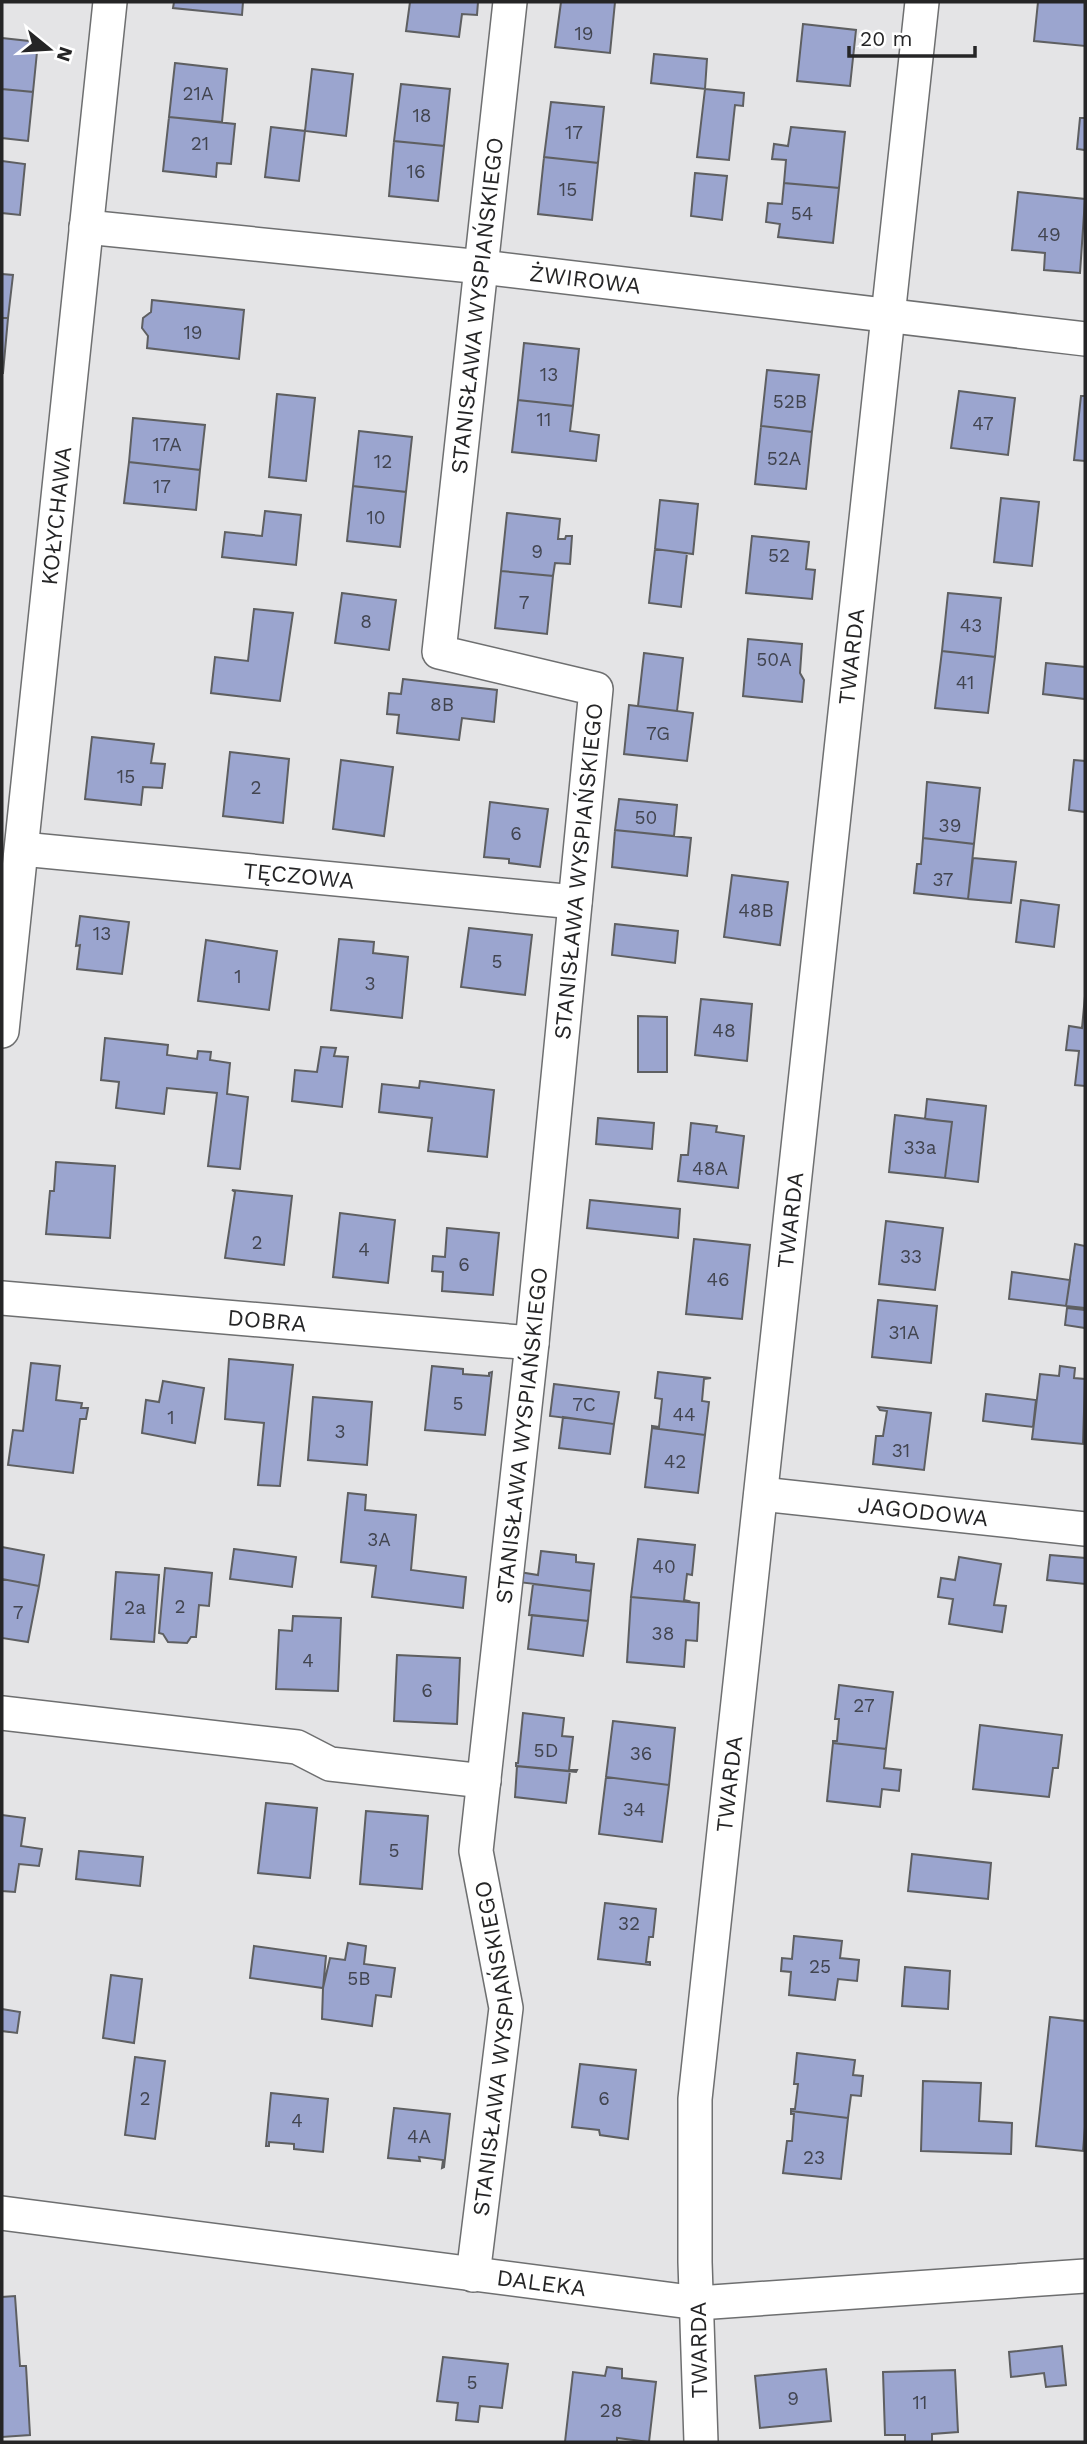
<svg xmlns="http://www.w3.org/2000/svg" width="1087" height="2444" font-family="'Work Sans',sans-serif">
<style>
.building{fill:#9ba5cf;stroke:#5e5f61;stroke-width:2}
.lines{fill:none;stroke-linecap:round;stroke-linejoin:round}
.street-casing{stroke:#6e6f70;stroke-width:36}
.street{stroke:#fff;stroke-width:33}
.labels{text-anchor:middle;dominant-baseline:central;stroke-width:5;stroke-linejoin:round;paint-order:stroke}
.number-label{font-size:19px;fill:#424550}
.street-label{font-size:23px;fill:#252526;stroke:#fff}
</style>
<rect width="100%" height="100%" fill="#e4e4e6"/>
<path class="building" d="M174 2H243L242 15 173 8Z
M410 2H478L477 15 462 14 459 37 406 31Z
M561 2H615L610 53 555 47Z
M1038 2H1085V46L1034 41Z
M803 24 856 30 850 86 797 81Z
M2 38 38 42 33 92 2 89Z
M654 54 707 59 705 89 651 83Z
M175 63 227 69 222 122 169 117Z
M312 69 353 74 346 136 305 131Z
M401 84 450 89 444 146 394 141Z
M2 89 33 92 28 141 2 138Z
M705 89 744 93 743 106 735 105 729 160 697 157Z
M551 102 604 107 598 163 544 157Z
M169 117 235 124 231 164 217 163 216 177 163 171Z
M1080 118H1085V150L1077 149Z
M271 127 305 131 299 181 265 177Z
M791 127 845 132 839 188 784 183 786 160 772 159 774 144 788 146Z
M394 141 444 146 438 201 389 196Z
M544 157 598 163 592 220 538 214Z
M2 161 25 164 20 215 2 213Z
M695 173 727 176 722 220 691 216Z
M784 183 839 188 833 243 778 237 780 224 766 222 768 203 782 204Z
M1018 192 1085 199 1080 273 1044 270 1045 253 1012 250Z
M2 274 13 275 8 318H2Z
M152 300 244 310 239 359 147 348 148 336 142 328 143 318 151 312Z
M2 318H8L3 373H2Z
M524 343 579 349 573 406 518 400Z
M767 370 819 375 812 432 761 426Z
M959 391 1015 398 1008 455 951 448Z
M277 394 315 398 306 481 269 477Z
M1081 396H1085V461L1074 460Z
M518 400 573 406 570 431 599 435 596 461 512 452Z
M133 418 205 425 200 470 129 462Z
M761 426 812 432 806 489 755 484Z
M359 431 412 437 406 492 353 486Z
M129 462 200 470 196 510 124 503Z
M353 486 406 492 400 547 347 541Z
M1001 498 1039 502 1032 566 994 562Z
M660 500 698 504 693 554 655 549Z
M265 511 301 515 296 565 222 557 225 532 262 536Z
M507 513 560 519 558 539H565L566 536H572L570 564 555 563 553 576 501 571Z
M752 536 809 542 806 569 815 570 812 599 746 593Z
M655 549 687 553 681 607 649 603Z
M501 571 553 576 547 634 495 628Z
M342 593 396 600 389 650 335 643Z
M948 593 1001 598 995 657 942 651Z
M254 609 293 613 280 701 211 693 215 657 248 661Z
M748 639 802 644 800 673 804 680 802 702 743 696Z
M942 651 995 657 988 713 935 708Z
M644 653 683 658 677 711 638 706Z
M1046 663 1085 667V699L1043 694Z
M403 679 497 690 494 722 462 718 459 740 397 733 399 715 387 714 389 693 401 694Z
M629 705 693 713 687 761 624 754Z
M92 737 154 744 151 763 165 764 162 788 143 787 141 805 85 799Z
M230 752 289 759 283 823 223 816Z
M341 760 393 767 384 836 333 829Z
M1074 760 1085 761V812L1069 810Z
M927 782 980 788 974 844 923 838Z
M619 799 677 805 674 836 615 830Z
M490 802 548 809 540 867 509 863V859L484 857Z
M615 830 691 838 687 876 612 867Z
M923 838 974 844 968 899 914 893 917 864H921Z
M973 858 1016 862 1011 903 968 899Z
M732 875 788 882 780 945 724 937Z
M1021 900 1059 905 1054 947 1016 942Z
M80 916 129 922 122 974 77 969 80 945 76 946Z
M615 924 678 931 675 963 612 955Z
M469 928 532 935 525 995 461 987Z
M339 939 374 942 373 953 408 957 402 1018 331 1010Z
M206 940 277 951 269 1010 198 1001Z
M1085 996V1086L1075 1085 1079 1051 1066 1050 1069 1026 1082 1028Z
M701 999 752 1004 747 1061 695 1055Z
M638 1016 667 1017V1072H638Z
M105 1038 168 1045 167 1055 197 1059 198 1051 211 1052 210 1060 230 1063 227 1094 248 1097 240 1169 208 1166 217 1093 167 1088 164 1114 116 1108 119 1082 101 1080Z
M321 1047 336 1048 334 1056 348 1057 342 1107 292 1101 295 1070 317 1072Z
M420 1081 494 1090 487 1157 428 1151 432 1118 379 1112 382 1084 419 1088Z
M927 1099 986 1106 978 1182 945 1178 952 1122 925 1119Z
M895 1115 952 1122 945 1178 889 1172Z
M598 1118 654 1123 652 1149 596 1144Z
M691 1123 717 1126 716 1132 744 1136 738 1188 678 1181 681 1155H688Z
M56 1162 115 1166 110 1238 46 1234 50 1191H54Z
M232 1190 292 1196 284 1265 225 1258 235 1192Z
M590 1200 680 1209 678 1238 587 1228Z
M340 1213 395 1220 388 1283 333 1277Z
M886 1221 943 1228 935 1290 879 1284Z
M447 1228 499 1233 493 1295 442 1291 443 1272 432 1271 433 1256 445 1257Z
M694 1239 750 1245 742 1319 686 1314Z
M1075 1244 1085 1246V1308L1066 1306Z
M1012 1272 1070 1280 1066 1306 1009 1299Z
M878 1300 937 1306 931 1363 872 1357Z
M1067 1308 1085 1310V1328L1065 1325Z
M229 1359 293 1365 280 1486 258 1485 264 1423 225 1419Z
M31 1363 60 1366 56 1400 82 1403 81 1408H88L86 1419H80L73 1473 8 1465 13 1430 23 1431Z
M432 1366 463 1369V1374L489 1376V1373L492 1372 485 1435 425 1430Z
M1060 1366 1075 1368 1074 1378 1085 1379 1083 1444 1032 1439 1040 1374 1059 1376Z
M658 1372 711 1378 704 1379 702 1401 709 1402 705 1435 652 1428V1426L659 1427 662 1399 655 1398Z
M163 1381 204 1388 195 1443 142 1433 146 1400 159 1402Z
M554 1384 619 1392 614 1424 550 1416Z
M986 1394 1036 1400 1033 1427 983 1421Z
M313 1397 372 1402 367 1465 308 1460Z
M878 1407 931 1413 924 1470 873 1464 876 1436H883L887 1411 880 1410Z
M563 1417 614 1424 610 1454 559 1448Z
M652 1428 705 1435 698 1493 645 1487Z
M348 1493 366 1495 365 1510 416 1515 411 1570 466 1577 463 1608 372 1597 376 1566 341 1562Z
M638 1539 695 1545 692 1575 687 1574 684 1600 689 1601 688 1602 631 1597Z
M2 1547 44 1555 39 1586 2 1579Z
M234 1549 296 1557 292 1587 230 1579Z
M541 1551 576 1555V1562L594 1564 591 1591 518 1582 519 1572 538 1575Z
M1050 1555 1085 1558V1584L1047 1580Z
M959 1557 1001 1564 994 1605 1006 1606 1002 1632 949 1624 953 1599 938 1597 941 1578 955 1580Z
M165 1568 212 1573 209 1606 199 1605 196 1637H191L187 1643 168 1642 163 1634 159 1633Z
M116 1572 159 1575 154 1642 111 1639Z
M2 1579 39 1586 28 1642 2 1638Z
M533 1584 591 1591 588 1621 529 1615Z
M631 1597 699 1603 697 1641 686 1640 684 1667 627 1662Z
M532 1615 588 1621 583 1656 528 1649Z
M293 1616 341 1618 338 1691 276 1689 279 1630 292 1631Z
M397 1655 460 1658 457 1724 394 1721Z
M839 1685 893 1692 886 1749 833 1743V1741H837L839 1719H835Z
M523 1713 564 1718 562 1736 573 1737 569 1770H577L576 1772 516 1766V1763H518Z
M613 1721 675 1728 669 1785 606 1777Z
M980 1725 1062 1735 1058 1768H1053L1049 1797 973 1789Z
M833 1743 886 1749 884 1768 901 1770 899 1791 882 1789 880 1807 827 1801Z
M517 1766 570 1771 566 1803 515 1797Z
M606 1777 669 1785 662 1842 599 1834Z
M266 1803 317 1808 310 1878 258 1873Z
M366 1811 428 1816 422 1889 360 1884Z
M2 1815 25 1818 21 1846 42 1849 39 1866 19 1864 15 1892 2 1891Z
M79 1851 143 1857 140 1886 76 1879Z
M912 1854 991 1863 988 1899 908 1891Z
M605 1903 656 1909 653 1937H649L646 1962H650V1965L598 1959Z
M794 1936 842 1941 840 1958 859 1960 857 1981 838 1979 835 2000 789 1995 791 1972 781 1971 782 1958 792 1959Z
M348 1943 366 1946 364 1964 395 1968 391 1997 376 1995 372 2026 322 2019 323 1988 330 1958 345 1960Z
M254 1946 326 1956 323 1988 250 1978Z
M905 1967 950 1971 948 2009 902 2006Z
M111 1975 142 1979 134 2043 103 2038Z
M2 2009 20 2012 17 2033 2 2031Z
M1050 2017 1085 2021V2127L1083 2151 1036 2146Z
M797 2053 855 2060 853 2075 863 2076 861 2096 851 2095 848 2118 791 2111V2109H795L798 2084H794Z
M135 2057 165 2061 155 2139 125 2135Z
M580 2064 636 2070 628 2139 600 2135 599 2130 572 2127Z
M923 2081 981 2083 979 2121 1012 2123 1011 2154 921 2151Z
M271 2093 328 2099 323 2152 294 2149V2144L269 2142V2146H266Z
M394 2108 450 2114 444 2167 442 2168 443 2160 419 2157 420 2161 388 2158Z
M791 2111 848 2118 841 2179 783 2173 787 2141H792L794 2114H791Z
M15 2296 20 2366H26L30 2435 2 2437V2297Z
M1062 2346 1066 2385 1046 2387 1044 2373 1011 2377 1009 2352Z
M443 2357 508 2364 502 2408 480 2406 478 2422 456 2420 458 2403 437 2401Z
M607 2367 622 2369V2378L656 2382 649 2442 617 2438V2442H565L573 2372 605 2376Z
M826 2369 831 2421 760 2428 755 2376Z
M955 2370 958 2432 932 2434V2442H905V2435H885L883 2372Z"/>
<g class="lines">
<defs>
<g id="street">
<path id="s1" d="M86 227 482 267 1085 339"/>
<path id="s2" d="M22 849 575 902"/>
<path id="s3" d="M2 1031 110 2"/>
<path id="s4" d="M2 1298 532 1343"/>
<path id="s5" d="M761 1494 1085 1529"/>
<path d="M2 1713 297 1747 330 1764 484 1781"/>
<path id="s6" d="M2 2213 698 2303 1085 2276"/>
<path id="s7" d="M473 2275 506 2008 476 1851 532 1343 596 689 439 652 510 2"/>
<path id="s8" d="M701 2442 695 2262V2099L922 2"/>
</g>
</defs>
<use href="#street" class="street-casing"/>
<use href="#street" class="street"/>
</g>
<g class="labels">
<g class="number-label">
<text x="584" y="33">19</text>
<text x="198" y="93">21A</text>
<text x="422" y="115">18</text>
<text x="574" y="132">17</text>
<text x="200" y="143">21</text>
<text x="416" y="171">16</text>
<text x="568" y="189">15</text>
<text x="802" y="213">54</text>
<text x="1049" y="234">49</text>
<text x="193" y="332">19</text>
<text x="549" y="374">13</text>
<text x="790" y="401">52B</text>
<text x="544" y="419">11</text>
<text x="983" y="423">47</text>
<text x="167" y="444">17A</text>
<text x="784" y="458">52A</text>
<text x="383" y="461">12</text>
<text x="162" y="486">17</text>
<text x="376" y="517">10</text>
<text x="537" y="551">9</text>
<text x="779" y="555">52</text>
<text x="524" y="602">7</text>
<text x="366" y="621">8</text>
<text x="971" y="625">43</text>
<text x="774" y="659">50A</text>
<text x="965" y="682">41</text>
<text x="442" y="704">8B</text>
<text x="658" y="733">7G</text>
<text x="126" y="776">15</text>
<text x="256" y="787">2</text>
<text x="646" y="817">50</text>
<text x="950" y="825">39</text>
<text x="516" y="833">6</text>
<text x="943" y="879">37</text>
<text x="756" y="910">48B</text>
<text x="102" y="933">13</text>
<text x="497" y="961">5</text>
<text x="238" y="976">1</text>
<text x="370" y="983">3</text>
<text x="724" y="1030">48</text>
<text x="920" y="1147">33a</text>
<text x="710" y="1168">48A</text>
<text x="257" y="1242">2</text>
<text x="364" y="1249">4</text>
<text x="911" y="1256">33</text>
<text x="464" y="1264">6</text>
<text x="718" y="1279">46</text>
<text x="904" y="1332">31A</text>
<text x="458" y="1403">5</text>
<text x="584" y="1404">7C</text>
<text x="684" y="1414">44</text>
<text x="171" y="1417">1</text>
<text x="340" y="1431">3</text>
<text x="901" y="1450">31</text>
<text x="675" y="1461">42</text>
<text x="379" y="1539">3A</text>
<text x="664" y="1566">40</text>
<text x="180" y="1606">2</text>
<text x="135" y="1607">2a</text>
<text x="18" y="1612">7</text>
<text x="663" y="1633">38</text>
<text x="308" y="1660">4</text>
<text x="427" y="1690">6</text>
<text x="864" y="1705">27</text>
<text x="546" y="1750">5D</text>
<text x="641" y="1753">36</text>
<text x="634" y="1809">34</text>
<text x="394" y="1850">5</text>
<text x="629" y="1923">32</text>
<text x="820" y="1966">25</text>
<text x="359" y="1978">5B</text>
<text x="145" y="2098">2</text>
<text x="604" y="2098">6</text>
<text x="297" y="2120">4</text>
<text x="419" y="2136">4A</text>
<text x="814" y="2157">23</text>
<text x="472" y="2382">5</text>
<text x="793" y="2398">9</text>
<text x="920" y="2402">11</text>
<text x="611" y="2410">28</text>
</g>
<g class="street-label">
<text stroke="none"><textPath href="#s1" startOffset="502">ŻWIROWA</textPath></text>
<text stroke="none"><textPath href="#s7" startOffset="2107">STANISŁAWA WYSPIAŃSKIEGO</textPath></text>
<text stroke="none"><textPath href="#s3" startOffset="518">KOŁYCHAWA</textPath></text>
<text stroke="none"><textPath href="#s8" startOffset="1794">TWARDA</textPath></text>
<text stroke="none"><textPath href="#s7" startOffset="1414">STANISŁAWA WYSPIAŃSKIEGO</textPath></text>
<text stroke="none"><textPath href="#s2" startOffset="278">TĘCZOWA</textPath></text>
<text stroke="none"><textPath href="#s8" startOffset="1227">TWARDA</textPath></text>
<text stroke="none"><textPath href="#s4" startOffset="266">DOBRA</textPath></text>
<text stroke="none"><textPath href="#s7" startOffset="847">STANISŁAWA WYSPIAŃSKIEGO</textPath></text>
<text stroke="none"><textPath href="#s5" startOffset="163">JAGODOWA</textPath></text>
<text stroke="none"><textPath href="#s8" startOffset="660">TWARDA</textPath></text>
<text stroke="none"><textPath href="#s7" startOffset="229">STANISŁAWA WYSPIAŃSKIEGO</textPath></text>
<text stroke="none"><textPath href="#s6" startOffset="544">DALEKA</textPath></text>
<text transform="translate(699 2350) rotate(-91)">TWARDA</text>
</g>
</g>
<rect width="1087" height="2444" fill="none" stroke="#252526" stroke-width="7"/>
<g transform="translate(49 49) rotate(108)" stroke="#ffffff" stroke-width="5" paint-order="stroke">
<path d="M0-5L12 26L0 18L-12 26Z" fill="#252526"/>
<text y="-10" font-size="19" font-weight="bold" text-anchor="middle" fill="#252526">N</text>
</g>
<path d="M849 46v10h126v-10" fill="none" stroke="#252526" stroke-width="3.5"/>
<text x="860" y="46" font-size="21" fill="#252526" stroke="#ffffff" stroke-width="5" paint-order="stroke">20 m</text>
</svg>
